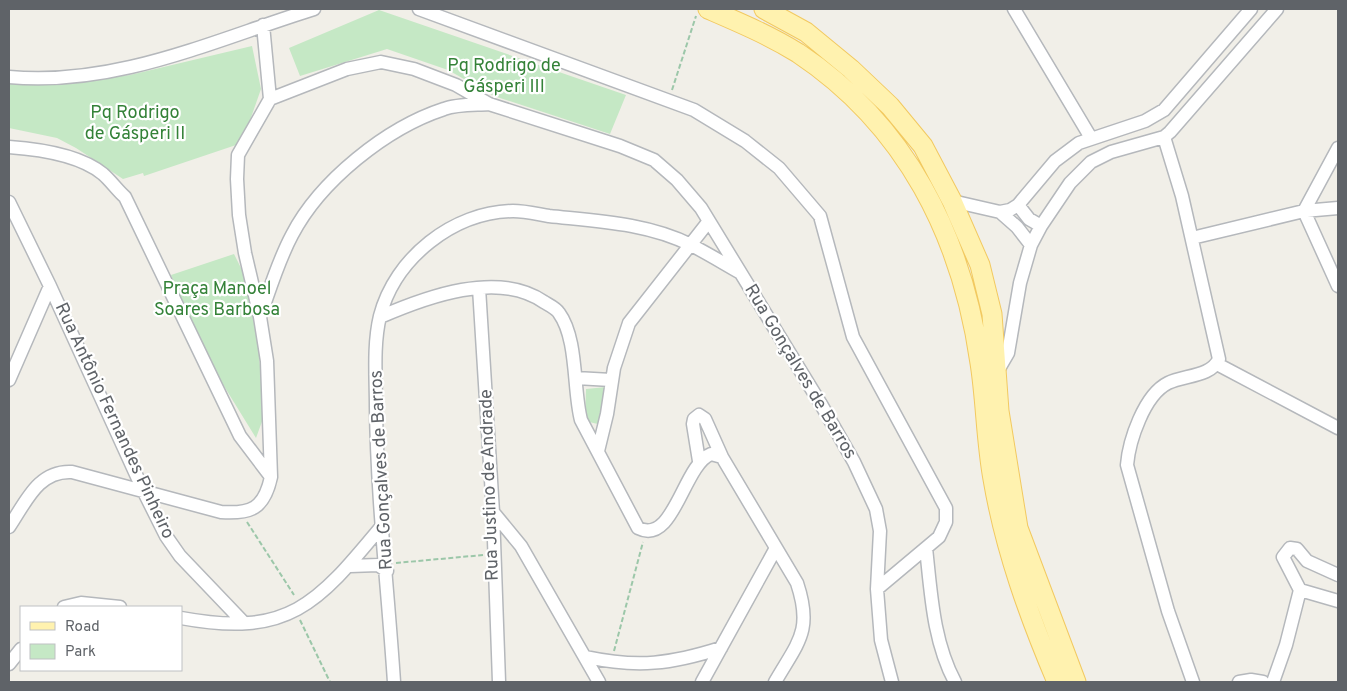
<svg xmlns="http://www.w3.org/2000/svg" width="1347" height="691" font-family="Overpass,sans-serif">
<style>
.green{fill:#c5e8c5}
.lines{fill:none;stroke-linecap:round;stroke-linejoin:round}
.street-casing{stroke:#b5b8bc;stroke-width:15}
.primary-casing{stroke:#f2c960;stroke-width:21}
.path{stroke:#9cc7a9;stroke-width:2;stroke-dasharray:5 2.5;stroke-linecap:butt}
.street{stroke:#fff;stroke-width:12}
.primary{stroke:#fff2af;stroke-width:19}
.labels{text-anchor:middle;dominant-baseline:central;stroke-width:4.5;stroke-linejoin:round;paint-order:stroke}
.park-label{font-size:18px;fill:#348238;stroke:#fff}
.street-label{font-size:18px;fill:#5f6368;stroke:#fff}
</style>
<rect width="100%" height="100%" fill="#f1efe8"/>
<path class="green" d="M379 10 626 95 610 134 494 96 448 70 387 49 300 76 289 48Z
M252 46 261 89 242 143 144 176 143 173 123 179 76 148 57 138 9 128V81L44 85 130 75Z
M234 254 245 276 257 329 264 416 256 438 219 378 191 326 171 275Z
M606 387 602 425 585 421 586 389Z"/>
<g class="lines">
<defs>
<path id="street" d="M419 9 694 110 745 141 779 168 820 216 853 337 946 508V522L939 537 877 589
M1014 9 1091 138
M263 25 270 99
M9 77C116 87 214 40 314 9
M1164 137 1182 196 1219 359C1211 377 1184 375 1168 383 1144 395 1129 441 1127 465L1168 611 1193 682
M9 147C37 149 80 155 103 174 111 181 117 190 125 197L240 436 271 477
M1338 148 1304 211 1338 286
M952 201 1000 212 1010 210 1018 205 1055 161 1079 143 1145 121 1164 110 1251 9
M9 202 50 286 144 492 166 536 180 556 244 623
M1018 205 1029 219 1041 226
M1000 212 1017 227 1031 245
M1192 238 1304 211 1338 208
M479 288 493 512 499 682
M260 317C270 289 278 261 292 235 320 181 386 128 444 109 457 104 475 105 489 104
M380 317C426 297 498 270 544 302 549 305 556 308 559 313 578 339 573 390 581 420L638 528C674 546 683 465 711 454L722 457 797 583C813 631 798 642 775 682
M1217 364 1338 428
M997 372 1008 353 1020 283 1031 245 1041 226 1070 183 1091 162 1111 152 1164 137 1170 132 1277 9
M576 378 611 380
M9 380 50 286
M598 451 607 414 614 368 629 323 709 221
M699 461 693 424 694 419 699 415 705 419 722 457
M493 512 521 546 599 682
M9 527C26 502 38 470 72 472L221 512C251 514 264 509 271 477L267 361 260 317 245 253 239 215 237 179 238 155 270 99 347 69 381 62 414 69 456 85 489 104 620 146 654 160 677 180 701 208 822 406 854 462 876 509 880 531 877 589 881 640 892 682
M926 548C931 593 933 641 955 682
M350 566 378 565 387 571
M1338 575 1307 561 1297 549 1290 548 1283 557 1300 590 1338 601
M64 607 81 603 120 607
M181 618C289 638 317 604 381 527
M586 657C638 668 671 664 721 648
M9 664 21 649
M394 682C388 590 377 499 376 407 376 378 373 345 380 316 395 258 453 212 513 211 525 211 537 214 549 216 596 221 647 223 691 245 707 253 723 263 739 272
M702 682 776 548
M1239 682 1251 680 1263 682
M1273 682 1286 645 1300 590"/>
<path id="primary" d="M708 9C738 22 769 35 798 53 906 125 962 236 980 363 986 401 986 441 993 479 1005 550 1029 616 1057 682
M764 9 806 32 851 69 890 106 923 146 952 201 980 265 992 314 999 411 1018 528 1076 682"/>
</defs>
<use href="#street" class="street-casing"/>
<use href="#primary" class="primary-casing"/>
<path class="path" d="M672 90 696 16
M247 522 294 595
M396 563 483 555
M300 620 330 682
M614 651 643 542"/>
<use href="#street" class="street"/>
<use href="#primary" class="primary"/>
</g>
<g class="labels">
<g class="park-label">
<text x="504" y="66">Pq Rodrigo de<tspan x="504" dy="21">Gásperi III</tspan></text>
<text x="135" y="113">Pq Rodrigo<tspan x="135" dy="21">de Gásperi II</tspan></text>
<text x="217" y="289">Praça Manoel<tspan x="217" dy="21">Soares Barbosa</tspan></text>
</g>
<g class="street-label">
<text transform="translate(800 372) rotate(59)">Rua Gonçalves de Barros</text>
<text transform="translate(114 421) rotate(65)">Rua Antônio Fernandes Pinheiro</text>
<text transform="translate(382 470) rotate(-93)">Rua Gonçalves de Barros</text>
<text transform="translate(490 485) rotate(-92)">Rua Justino de Andrade</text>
</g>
</g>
<rect width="1347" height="691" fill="none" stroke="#5f6368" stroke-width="20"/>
<rect x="20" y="606" width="162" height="65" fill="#ffffff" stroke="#bfc1c3"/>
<rect x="30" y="622" width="25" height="8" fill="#fff2af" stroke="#bfc1c3"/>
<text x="65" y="631" font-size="15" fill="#5f6368">Road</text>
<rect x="30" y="644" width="25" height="15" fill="#c5e8c5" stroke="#bfc1c3"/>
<text x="65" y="656" font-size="15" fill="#5f6368">Park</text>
</svg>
